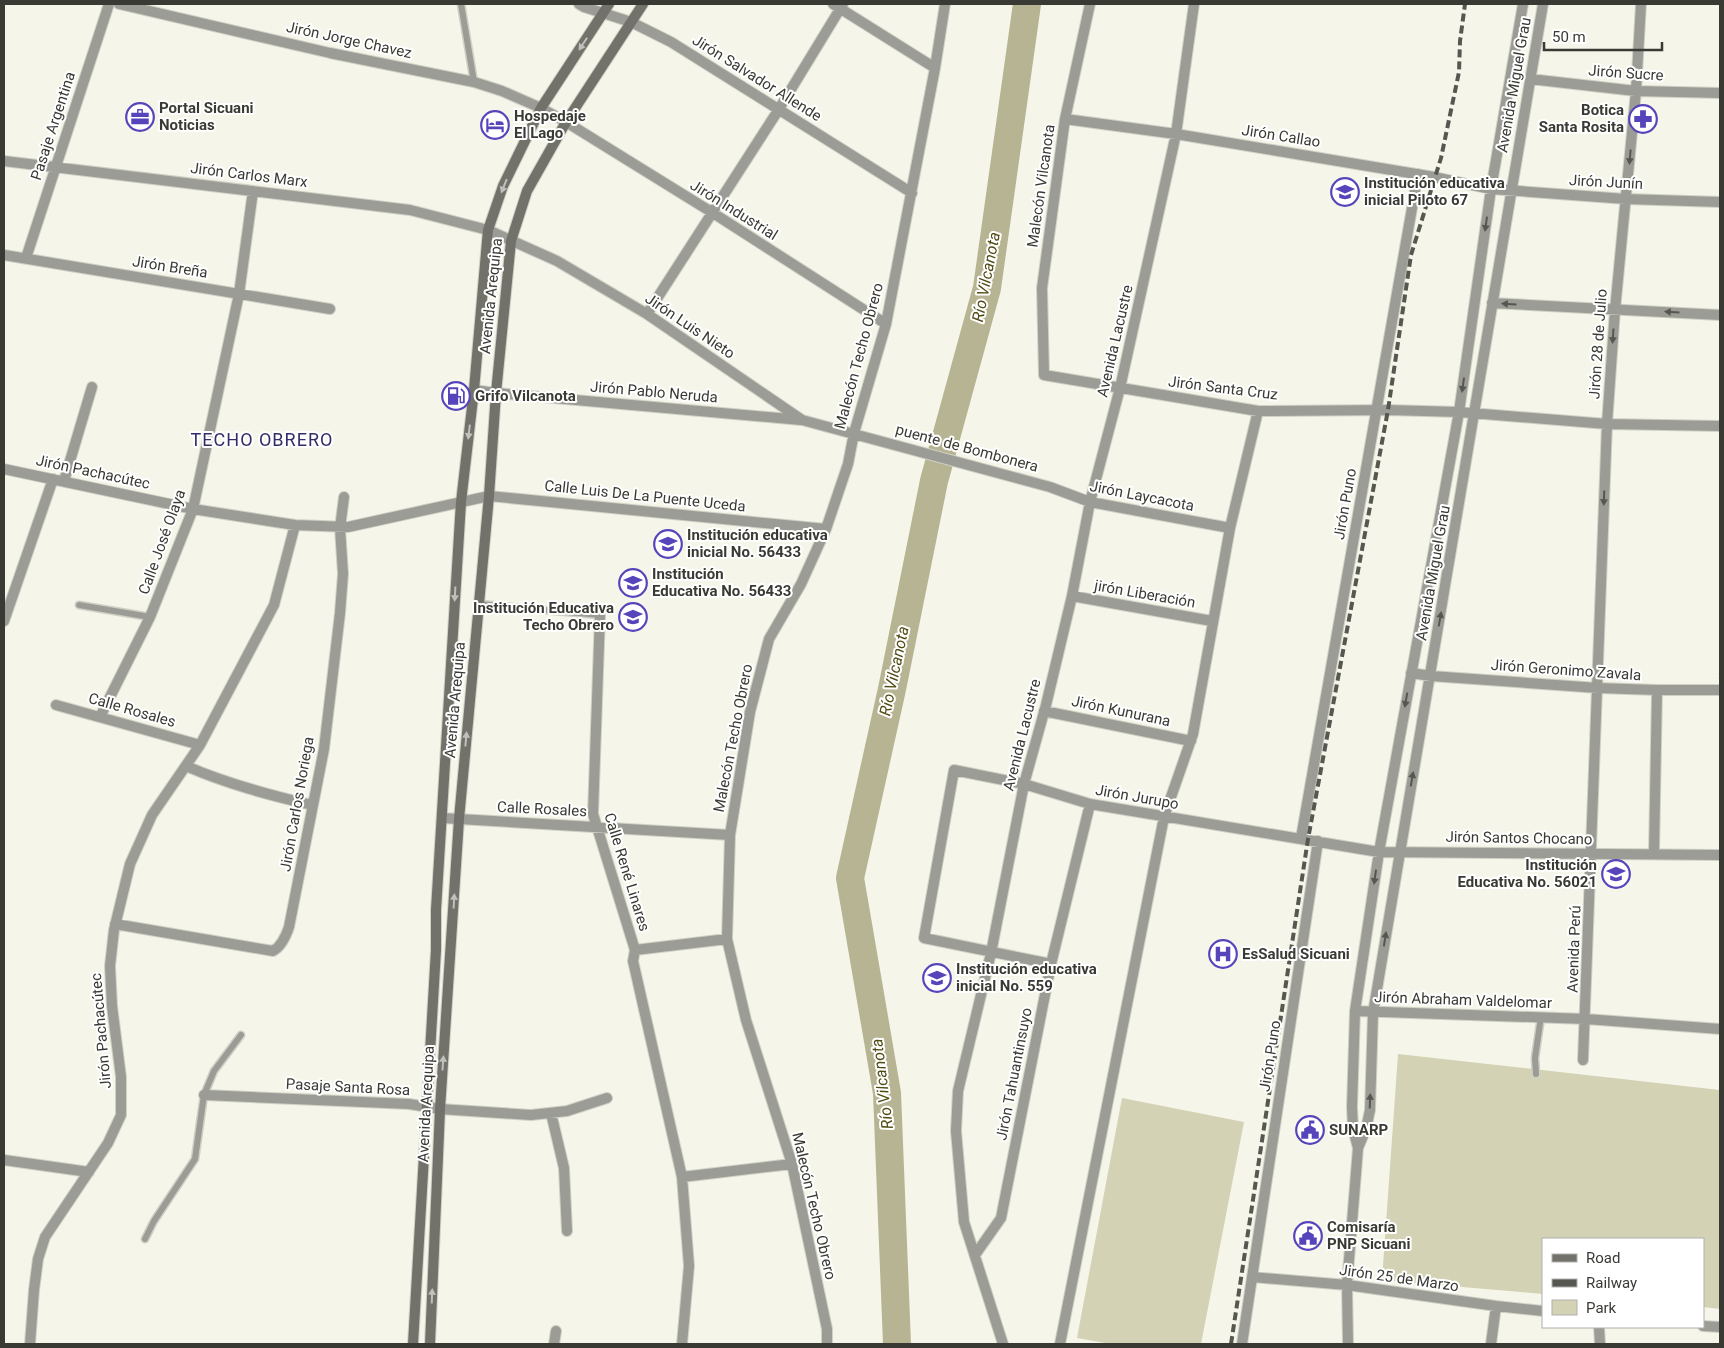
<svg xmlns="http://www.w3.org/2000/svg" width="1724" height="1348" font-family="Roboto,sans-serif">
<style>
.green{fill:#d4d2b5}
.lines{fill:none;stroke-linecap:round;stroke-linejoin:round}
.river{stroke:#b6b493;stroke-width:28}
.lane-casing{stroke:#d0d0c5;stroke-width:9}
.street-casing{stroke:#d0d0c5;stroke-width:12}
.secondary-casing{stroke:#d0d0c5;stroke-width:12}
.path{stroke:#b7b7ad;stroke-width:2.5;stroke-dasharray:1 4;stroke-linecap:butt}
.lane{stroke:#9c9c97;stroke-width:6}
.street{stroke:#9c9c97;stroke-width:10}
.secondary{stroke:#72726b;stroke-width:10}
.rail{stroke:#575751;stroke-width:4;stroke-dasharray:8 4;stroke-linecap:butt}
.oneway{fill:#c0c0bc}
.oneway2{fill:#575752}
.labels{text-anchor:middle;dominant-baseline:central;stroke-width:4;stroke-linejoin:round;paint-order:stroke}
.street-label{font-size:15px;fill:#3a3a35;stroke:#fff}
.poi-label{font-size:15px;font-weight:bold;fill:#3a3a35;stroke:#fff;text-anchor:start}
.water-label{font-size:16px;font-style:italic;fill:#504b13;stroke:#fff}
.quarter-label{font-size:18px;letter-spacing:1px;fill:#332d68;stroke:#fff}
</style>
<rect width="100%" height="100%" fill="#f5f5e9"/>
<path class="green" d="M1398 1054 1720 1090V1309L1703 1307V1239H1543V1294L1382 1280Z
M1122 1098 1244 1122 1201 1344H1111L1077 1338Z"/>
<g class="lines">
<path class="river" d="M897 1344 887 1093 850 878 892 689 934 481 987 288 1027 4"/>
<defs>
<path id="lane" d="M461 4 474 82
M478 604 600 615
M79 605 150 617
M1536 1074 1535 1058 1541 1017
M145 1239 154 1221 195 1159 204 1095 214 1071 241 1035"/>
<path id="street" d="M119 4 330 53 474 82 502 91 541 108 566 122 713 213 886 324
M579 4 584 7 631 22 671 42 912 193
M833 4 935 68
M1090 4 1065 119 1042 288 1044 375 1258 411 1388 410 1459 412 1607 424 1720 426
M1530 79 1636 91 1720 93
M1065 119 1176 134 1434 177 1491 189 1626 199 1720 202
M4 161 410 210 488 230 557 261 647 314 802 420 1050 487 1090 502 1230 528
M4 255 330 309
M26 258 109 4
M1492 303 1720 315
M647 314 779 109 843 4
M474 390 496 393 801 420
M4 469 193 509 295 525 348 527 489 496 826 529
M64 481 92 387
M1072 596 1212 621
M600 615 593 814 635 950 633 961 682 1177 689 1266 682 1344
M4 621 53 479
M1411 673 1431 676 1598 688 1657 690H1720
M56 705 200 745
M1044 711 1191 741
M100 717 150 617 193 509 239 294 253 191
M186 766C227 784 269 795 312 805
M442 818 730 835
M1301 838 1418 174
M1654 853 1657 690
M115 924 273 951C282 946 286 936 289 927L324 749 340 613 343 574 340 528 344 497
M635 950 727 939
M1051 964 924 938 954 770 1024 784 1090 804 1379 852 1720 855
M1355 1011 1586 1019 1720 1029
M1583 1060 1607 424 1615 310 1636 91 1641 4
M204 1095 409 1104 440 1109 531 1115 567 1111 607 1098
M551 1113 564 1168 567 1231
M1358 1148 1353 1129 1352 1107 1355 1011 1379 852 1459 412 1491 189 1523 4
M4 1160 89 1172
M682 1177 792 1164
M975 1255 1001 1218 1051 964 1090 804
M1252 1277 1347 1285 1496 1306 1543 1311
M1703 1326 1720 1327
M1599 1327 1600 1344
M30 1344 34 1290 38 1259 45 1237 108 1143 121 1115V1077L112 1006 110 966 114 930 130 864 152 815 200 745 274 605 295 525
M554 1344 556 1331
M827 1344V1329L792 1164 746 1020 727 939 730 835 750 712 769 639 801 584 826 529 848 464 854 433 886 324 935 68 945 4
M1003 1344 964 1222 956 1131 958 1091 991 953 1024 784 1046 705 1072 596 1090 502 1120 388 1176 134 1194 4
M1060 1344 1164 817 1193 734 1230 528 1258 411
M1242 1344 1318 841
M1348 1344 1347 1285 1358 1148 1366 1129 1370 1110 1373 1013 1543 4
M1491 1344 1496 1306"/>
<path id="secondary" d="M413 1344 436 950V910L461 502 474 390 488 230 503 186 541 108 609 4
M430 1344 440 1109 459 819 489 496 496 393 511 241 527 191 566 122 643 4"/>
</defs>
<use href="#lane" class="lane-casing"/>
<use href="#street" class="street-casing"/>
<use href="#secondary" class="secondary-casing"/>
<path class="path" d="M1720 679V670"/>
<use href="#lane" class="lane"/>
<use href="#street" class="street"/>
<use href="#secondary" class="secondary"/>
<path class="rail" d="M1231 1344 1308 839 1388 410 1411 255 1441 158 1459 72 1460 41 1465 4"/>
</g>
<defs><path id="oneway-solid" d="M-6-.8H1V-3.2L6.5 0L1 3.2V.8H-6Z" transform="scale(1.25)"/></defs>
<g class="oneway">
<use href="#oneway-solid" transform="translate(583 44) rotate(123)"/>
<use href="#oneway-solid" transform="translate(504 186) rotate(112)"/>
<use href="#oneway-solid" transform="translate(469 432) rotate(97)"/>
<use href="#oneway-solid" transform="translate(455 594) rotate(93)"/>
<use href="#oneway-solid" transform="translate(466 739) rotate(-85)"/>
<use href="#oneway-solid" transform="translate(454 901) rotate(-87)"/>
<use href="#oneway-solid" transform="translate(443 1063) rotate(-86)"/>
<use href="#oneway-solid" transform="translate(432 1296) rotate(-88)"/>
</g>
<g class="oneway2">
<use href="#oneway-solid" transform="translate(1630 157) rotate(95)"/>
<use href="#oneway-solid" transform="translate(1486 224) rotate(98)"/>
<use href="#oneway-solid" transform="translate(1509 304) rotate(-177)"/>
<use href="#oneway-solid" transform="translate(1672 312) rotate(-177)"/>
<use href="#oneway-solid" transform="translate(1613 336) rotate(94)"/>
<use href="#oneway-solid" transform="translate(1463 385) rotate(98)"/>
<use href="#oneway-solid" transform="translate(1604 498) rotate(92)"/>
<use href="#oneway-solid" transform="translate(1440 619) rotate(-80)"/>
<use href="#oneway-solid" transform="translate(1406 700) rotate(100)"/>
<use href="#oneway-solid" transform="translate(1412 779) rotate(-80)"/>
<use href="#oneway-solid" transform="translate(1375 877) rotate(98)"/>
<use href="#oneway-solid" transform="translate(1385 939) rotate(-81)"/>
<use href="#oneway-solid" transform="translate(1370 1101) rotate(-88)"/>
</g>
<defs>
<symbol id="office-ring" viewBox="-11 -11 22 22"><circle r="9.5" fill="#fff" stroke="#5644bb" stroke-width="1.5"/><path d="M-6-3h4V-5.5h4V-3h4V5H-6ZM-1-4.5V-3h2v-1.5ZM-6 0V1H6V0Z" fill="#5644bb"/></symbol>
<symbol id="pharmacy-ring" viewBox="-11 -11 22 22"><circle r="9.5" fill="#fff" stroke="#5644bb" stroke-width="1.5"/><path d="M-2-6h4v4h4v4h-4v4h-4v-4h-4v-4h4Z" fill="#5644bb"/></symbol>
<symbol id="hotel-ring" viewBox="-11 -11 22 22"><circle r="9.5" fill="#fff" stroke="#5644bb" stroke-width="1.5"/><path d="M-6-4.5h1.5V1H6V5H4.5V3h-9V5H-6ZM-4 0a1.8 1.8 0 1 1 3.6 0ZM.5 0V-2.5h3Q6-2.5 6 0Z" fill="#5644bb"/></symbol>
<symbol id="school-ring" viewBox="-11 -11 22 22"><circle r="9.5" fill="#fff" stroke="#5644bb" stroke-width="1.5"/><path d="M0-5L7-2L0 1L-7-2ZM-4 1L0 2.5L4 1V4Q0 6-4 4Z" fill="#5644bb"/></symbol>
<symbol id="fuel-ring" viewBox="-11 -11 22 22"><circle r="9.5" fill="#fff" stroke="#5644bb" stroke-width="1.5"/><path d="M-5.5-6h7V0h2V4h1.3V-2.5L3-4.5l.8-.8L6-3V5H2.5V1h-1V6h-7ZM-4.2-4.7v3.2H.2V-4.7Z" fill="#5644bb"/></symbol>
<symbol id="hospital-ring" viewBox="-11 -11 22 22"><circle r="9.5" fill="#fff" stroke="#5644bb" stroke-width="1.5"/><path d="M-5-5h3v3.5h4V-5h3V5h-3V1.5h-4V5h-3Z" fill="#5644bb"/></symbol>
<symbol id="civic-ring" viewBox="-11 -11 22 22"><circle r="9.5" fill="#fff" stroke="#5644bb" stroke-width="1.5"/><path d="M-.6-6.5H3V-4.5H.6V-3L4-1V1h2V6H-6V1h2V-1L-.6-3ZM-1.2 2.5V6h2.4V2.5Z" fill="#5644bb"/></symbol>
</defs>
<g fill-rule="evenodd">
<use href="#office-ring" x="124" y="101" width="32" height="32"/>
<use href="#pharmacy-ring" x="1627" y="103" width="32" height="32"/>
<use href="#hotel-ring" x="479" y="109" width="32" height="32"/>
<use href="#school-ring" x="1329" y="176" width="32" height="32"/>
<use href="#fuel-ring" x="440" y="380" width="32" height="32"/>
<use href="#school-ring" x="652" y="528" width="32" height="32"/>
<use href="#school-ring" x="617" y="567" width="32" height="32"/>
<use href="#school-ring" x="617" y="601" width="32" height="32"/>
<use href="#school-ring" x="1600" y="858" width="32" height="32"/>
<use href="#hospital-ring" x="1207" y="938" width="32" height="32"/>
<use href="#school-ring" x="921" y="962" width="32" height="32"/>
<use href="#civic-ring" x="1294" y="1114" width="32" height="32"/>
<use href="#civic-ring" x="1292" y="1220" width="32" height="32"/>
</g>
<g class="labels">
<g class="street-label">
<text transform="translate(349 40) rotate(12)">Jirón Jorge Chavez</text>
<text transform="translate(1626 73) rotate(4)">Jirón Sucre</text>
<text transform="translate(757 78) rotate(32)">Jirón Salvador Allende</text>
<text transform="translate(1514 85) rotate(-80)">Avenida Miguel Grau</text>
<text transform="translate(53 126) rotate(-72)">Pasaje Argentina</text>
<text transform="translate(1281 136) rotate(9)">Jirón Callao</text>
<text transform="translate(249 175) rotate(7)">Jirón Carlos Marx</text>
<text transform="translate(1606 182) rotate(3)">Jirón Junín</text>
<text transform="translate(1041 186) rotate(-82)">Malecón Vilcanota</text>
<text transform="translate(734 210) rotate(32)">Jirón Industrial</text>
<text transform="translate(170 267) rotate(9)">Jirón Breña</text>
<text transform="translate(491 296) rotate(-84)">Avenida Arequipa</text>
<text transform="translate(690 326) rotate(34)">Jirón Luis Nieto</text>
<text transform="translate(1115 341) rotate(-77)">Avenida Lacustre</text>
<text transform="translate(1598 344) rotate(-86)">Jirón 28 de Julio</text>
<text transform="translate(859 356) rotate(-75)">Malecón Techo Obrero</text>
<text transform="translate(1223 388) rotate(7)">Jirón Santa Cruz</text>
<text transform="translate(654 392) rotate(5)">Jirón Pablo Neruda</text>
<text transform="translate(967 448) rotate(15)">puente de Bombonera</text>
<text transform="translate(93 472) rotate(12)">Jirón Pachacútec</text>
<text transform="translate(645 496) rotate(6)">Calle Luis De La Puente Uceda</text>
<text transform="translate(1142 496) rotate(11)">Jirón Laycacota</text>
<text transform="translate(1345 504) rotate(-80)">Jirón Puno</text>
<text transform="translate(162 542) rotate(-70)">Calle José Olaya</text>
<text transform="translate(1433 573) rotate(-80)">Avenida Miguel Grau</text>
<text transform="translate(1145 594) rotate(10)">jirón Liberación</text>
<text transform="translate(1566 670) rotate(4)">Jirón Geronimo Zavala</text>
<text transform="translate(455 700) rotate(-85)">Avenida Arequipa</text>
<text transform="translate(132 710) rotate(16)">Calle Rosales</text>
<text transform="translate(1121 711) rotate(12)">Jirón Kunurana</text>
<text transform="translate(1022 735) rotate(-76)">Avenida Lacustre</text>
<text transform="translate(733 738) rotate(-79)">Malecón Techo Obrero</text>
<text transform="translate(1137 797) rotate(10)">Jirón Jurupo</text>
<text transform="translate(297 804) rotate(-80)">Jirón Carlos Noriega</text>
<text transform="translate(542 809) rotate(3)">Calle Rosales</text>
<text transform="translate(1519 838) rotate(1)">Jirón Santos Chocano</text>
<text transform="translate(627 872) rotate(73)">Calle René Linares</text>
<text transform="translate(1574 949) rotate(-88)">Avenida Perú</text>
<text transform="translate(1463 1000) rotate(2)">Jirón Abraham Valdelomar</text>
<text transform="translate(101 1031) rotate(-95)">Jirón Pachacútec</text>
<text transform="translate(1270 1056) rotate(-81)">Jirón Puno</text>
<text transform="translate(1014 1074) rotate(-79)">Jirón Tahuantinsuyo</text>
<text transform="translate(348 1087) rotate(3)">Pasaje Santa Rosa</text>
<text transform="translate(426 1104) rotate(-87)">Avenida Arequipa</text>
<text transform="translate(814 1206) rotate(77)">Malecón Techo Obrero</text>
<text transform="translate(1399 1278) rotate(8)">Jirón 25 de Marzo</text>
</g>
<g class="poi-label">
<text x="159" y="108">Portal Sicuani<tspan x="159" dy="17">Noticias</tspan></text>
<text x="1624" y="110" text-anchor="end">Botica<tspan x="1624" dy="17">Santa Rosita</tspan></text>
<text x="514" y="116">Hospedaje<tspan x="514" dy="17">El Lago</tspan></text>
<text x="1364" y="183">Institución educativa<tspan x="1364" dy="17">inicial Piloto 67</tspan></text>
<text x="475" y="396">Grifo Vilcanota</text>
<text x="687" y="535">Institución educativa<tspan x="687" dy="17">inicial No. 56433</tspan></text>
<text x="652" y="574">Institución<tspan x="652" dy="17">Educativa No. 56433</tspan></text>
<text x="614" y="608" text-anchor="end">Institución Educativa<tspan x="614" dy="17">Techo Obrero</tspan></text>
<text x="1597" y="865" text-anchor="end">Institución<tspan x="1597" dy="17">Educativa No. 56021</tspan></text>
<text x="1242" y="954">EsSalud Sicuani</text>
<text x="956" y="969">Institución educativa<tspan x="956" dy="17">inicial No. 559</tspan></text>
<text x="1329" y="1130">SUNARP</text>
<text x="1327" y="1227">Comisaría<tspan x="1327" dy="17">PNP Sicuani</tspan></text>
</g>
<g class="water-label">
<text transform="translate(986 277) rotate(-79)">Río Vilcanota</text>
<text transform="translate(894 671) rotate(-78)">Río Vilcanota</text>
<text transform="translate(882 1084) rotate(-97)">Río Vilcanota</text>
</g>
<g class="quarter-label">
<text x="262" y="439">TECHO OBRERO</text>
</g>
</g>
<rect width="1724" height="1348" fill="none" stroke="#3a3a35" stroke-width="10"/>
<rect x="1542" y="1238" width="162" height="90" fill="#ffffff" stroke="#b0b0ae"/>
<rect x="1552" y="1254" width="25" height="8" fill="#72726b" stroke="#b0b0ae"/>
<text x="1586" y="1263" font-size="15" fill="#3a3a35">Road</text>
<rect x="1552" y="1279" width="25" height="8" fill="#575751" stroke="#b0b0ae"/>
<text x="1586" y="1288" font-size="15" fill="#3a3a35">Railway</text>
<rect x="1552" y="1300" width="25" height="15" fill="#d4d2b5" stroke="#b0b0ae"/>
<text x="1586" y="1313" font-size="15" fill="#3a3a35">Park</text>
<path d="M1544 42v8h118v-8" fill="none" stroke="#3a3a35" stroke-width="2.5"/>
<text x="1552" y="42" font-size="15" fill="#3a3a35" stroke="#ffffff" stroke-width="4" paint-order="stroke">50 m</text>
</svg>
